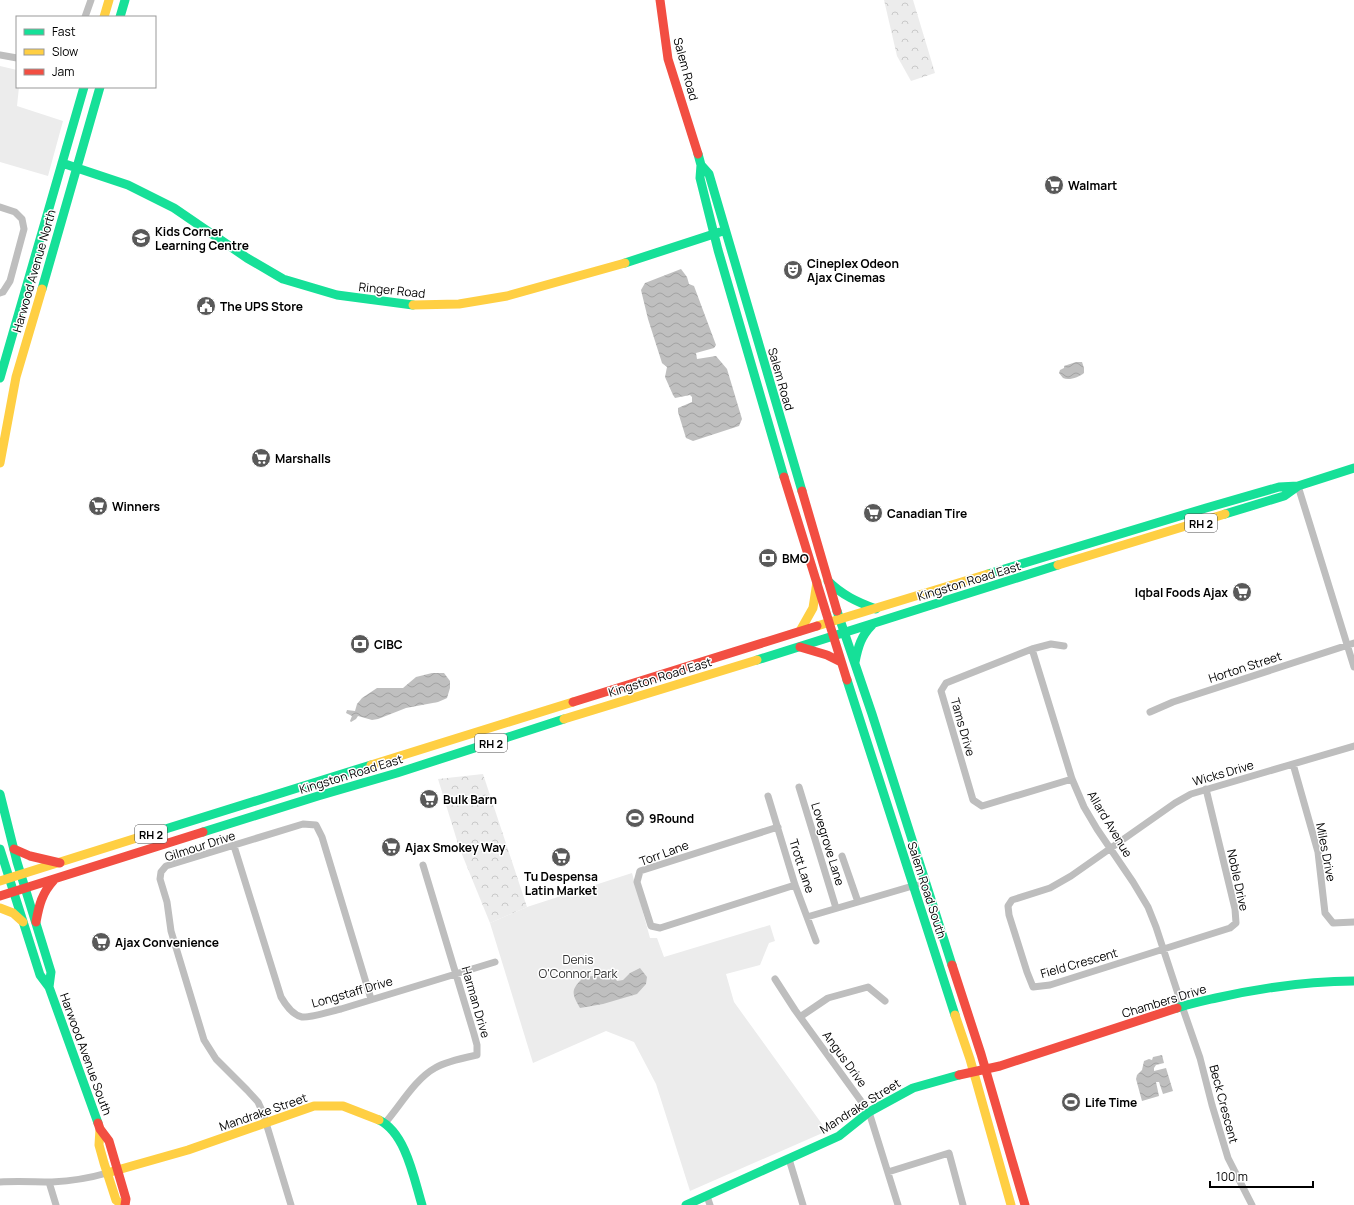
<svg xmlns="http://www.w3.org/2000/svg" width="1354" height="1205" font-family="Manrope,sans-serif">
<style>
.forest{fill:url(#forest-crowns)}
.park{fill:#ececec}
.water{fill:url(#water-waves)}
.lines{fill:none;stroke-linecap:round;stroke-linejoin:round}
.street{stroke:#bebebe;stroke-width:7}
.fast{stroke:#16e098;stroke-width:9}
.slow{stroke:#ffcf43;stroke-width:9}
.jam{stroke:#f24e42;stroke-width:9}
.labels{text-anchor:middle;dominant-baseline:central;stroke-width:3;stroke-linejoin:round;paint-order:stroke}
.shield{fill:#fff;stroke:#4c4c4c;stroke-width:1}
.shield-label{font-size:11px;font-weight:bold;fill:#000}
.street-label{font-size:12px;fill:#000;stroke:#fff}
.poi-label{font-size:12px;font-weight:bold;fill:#000;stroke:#fff;text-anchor:start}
.park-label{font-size:12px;fill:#333;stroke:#fff}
</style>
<defs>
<pattern id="forest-crowns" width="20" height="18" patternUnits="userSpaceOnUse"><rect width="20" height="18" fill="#ececec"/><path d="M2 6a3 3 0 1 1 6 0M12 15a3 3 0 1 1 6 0" fill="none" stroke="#c9c9c9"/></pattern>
<pattern id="water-waves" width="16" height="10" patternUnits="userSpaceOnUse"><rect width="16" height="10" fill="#bfbfbf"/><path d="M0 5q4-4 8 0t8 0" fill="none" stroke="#a2a2a2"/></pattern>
</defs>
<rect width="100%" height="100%" fill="#fff"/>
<path class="forest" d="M884 0H913L935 73 911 81 897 56Z
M483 774 527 907 490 923 459 847 438 779Z"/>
<path class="park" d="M0 66 17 70V87H19L17 106 63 121 48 176 0 162Z
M632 873 650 938H657L664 957 770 925 775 941 769 943 760 965 726 974 734 1002 827 1131 690 1191 656 1084 634 1042 606 1031 533 1063 490 923 527 907Z"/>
<path class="water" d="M681 269 687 277 689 284 694 286 716 345 714 348 696 353 697 359 716 356 727 369 742 419 739 426 693 441 686 438 678 412V408L692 402V397L690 395 675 398 673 395 665 377 667 367 662 363 648 319 641 290 645 283Z
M1076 362H1082L1084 368V373C1079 377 1069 381 1063 378L1059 373 1060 370 1064 368V366Z
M432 673H444L450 681V688L447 698 445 699 438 702 406 708 378 719 372 720 358 716 356 719 351 722 350 721 352 716 346 713 347 710 355 711 357 704 362 698 377 688H403L416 677Z
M640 968 647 977 646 984 637 994 603 1004 580 1008C572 994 570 990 583 978L608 973 613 975 617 981 623 980 630 973Z
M1162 1055 1164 1063 1156 1065 1154 1068V1071L1166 1068 1173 1091 1163 1094 1159 1082H1156L1159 1096 1142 1101 1136 1079 1137 1075 1142 1070 1144 1061 1149 1059 1152 1060 1153 1057Z"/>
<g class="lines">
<path class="street" d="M85 17 91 0
M0 55 17 58
M0 207 15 212 22 219 24 229 10 281 3 292 0 293
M1298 486 1354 667
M1064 646 1051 644 1032 649 946 683 941 691 973 800 982 806 1072 779
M1032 649 1072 779 1084 807 1097 829 1133 882 1148 907 1156 927 1182 1006 1200 1058 1212 1105 1228 1158 1252 1205
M1150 712 1173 702 1354 643
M1293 764 1318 852 1325 913 1333 923 1354 922
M799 787 836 908
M1206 789 1235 909 1236 923 1230 928 1050 985 1033 987 1027 972 1009 915 1008 906 1012 900 1050 888 1071 876 1175 803 1191 794 1354 746
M768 796 795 885 816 941
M778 827 640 871 637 882 651 926 660 928 795 885
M234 846 281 997C285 1004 293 1015 302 1017 310 1018 332 1011 341 1009L495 962
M842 856 858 902
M807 917 916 885
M775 979 795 1010 869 1112 898 1205
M800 1017 828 998 868 987 885 1001
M385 1123C400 1106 415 1079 435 1068 447 1061 463 1058 477 1055V1045L474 1034 423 865
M789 1159 803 1205
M888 1172 949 1153 963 1205
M0 1182C18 1181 35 1182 52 1182 71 1181 90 1178 107 1173
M49 1182 56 1205
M707 1196 710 1205
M291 1205 263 1113 258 1102 247 1090 216 1059 204 1040 171 931 167 902 160 879 161 872 166 866 303 824 316 825 322 837 371 999"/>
<path class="fast" d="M120 17 125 0
M698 154 701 165 700 178 718 250 784 477
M62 163 128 185 174 208 247 258 283 279 337 295 413 305
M701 165 709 174 802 491
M625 263 720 232
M42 289 100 87
M0 378 84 87
M1225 514 1284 496 1298 486
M988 574 1206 508 1279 487 1298 486 1354 468
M828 581C842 595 857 602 876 609
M837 611 872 714 952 965
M757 660 1058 565
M855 662C858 647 861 636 872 625
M847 680 955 1015
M0 794 17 862 51 972 49 987
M203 832 318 796 397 773 564 719
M143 836 371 765
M0 849 40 975 49 987 98 1123
M1177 1008C1189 1004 1203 1001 1216 998 1261 988 1308 981 1354 981
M379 1120C406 1133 414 1179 422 1205
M686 1205 839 1136 869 1112 913 1088 959 1075"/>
<path class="slow" d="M104 17 109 0
M413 305 459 304 507 296 625 263
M0 463 16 377 42 289
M1058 565 1225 514
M817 626 988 574
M800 631 813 608 817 582
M564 719 757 660
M371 765 573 702
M0 881 143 836
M0 908 13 913 23 922
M955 1015 970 1059 1011 1205
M100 1129 99 1145 104 1163 116 1200 122 1205
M107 1173 188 1150 314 1106H343L379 1120"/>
<path class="jam" d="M660 0 668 59 698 154
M784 477 847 680
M802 491 837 611
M800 647 827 655 841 662
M573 702 817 626
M14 849 30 856 60 863
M0 896 203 832
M36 922C39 905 42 893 54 880
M952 965 981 1054 1025 1205
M959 1075 1000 1066 1177 1008
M98 1123 100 1129 109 1141 126 1199 125 1205"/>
</g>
<defs>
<symbol id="supermarket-disc" viewBox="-11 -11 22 22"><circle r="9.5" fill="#595959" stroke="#fff"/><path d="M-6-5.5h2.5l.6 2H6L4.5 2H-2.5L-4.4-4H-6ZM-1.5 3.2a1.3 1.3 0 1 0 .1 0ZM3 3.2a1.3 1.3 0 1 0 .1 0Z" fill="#fff"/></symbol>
<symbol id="school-disc" viewBox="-11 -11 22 22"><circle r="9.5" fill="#595959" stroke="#fff"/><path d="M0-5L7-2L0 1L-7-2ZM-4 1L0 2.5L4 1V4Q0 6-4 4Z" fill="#fff"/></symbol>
<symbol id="theatre-disc" viewBox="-11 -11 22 22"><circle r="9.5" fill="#595959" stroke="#fff"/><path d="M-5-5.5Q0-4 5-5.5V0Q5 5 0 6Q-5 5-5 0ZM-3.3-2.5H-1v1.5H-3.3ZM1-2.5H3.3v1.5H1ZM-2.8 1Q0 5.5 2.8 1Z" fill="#fff"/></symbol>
<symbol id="civic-disc" viewBox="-11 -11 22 22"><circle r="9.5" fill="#595959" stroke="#fff"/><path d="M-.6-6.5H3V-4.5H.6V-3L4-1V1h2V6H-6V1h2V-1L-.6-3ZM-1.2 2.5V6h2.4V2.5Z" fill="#fff"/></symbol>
<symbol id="bank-disc" viewBox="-11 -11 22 22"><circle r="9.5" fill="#595959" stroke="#fff"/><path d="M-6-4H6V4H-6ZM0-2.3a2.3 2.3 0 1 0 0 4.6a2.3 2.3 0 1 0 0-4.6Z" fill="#fff"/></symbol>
<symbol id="stadium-disc" viewBox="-11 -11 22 22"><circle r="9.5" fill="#595959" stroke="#fff"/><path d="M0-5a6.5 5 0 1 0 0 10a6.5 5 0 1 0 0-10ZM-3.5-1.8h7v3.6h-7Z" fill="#fff"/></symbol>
</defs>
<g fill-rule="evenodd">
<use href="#supermarket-disc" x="1043" y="174" width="22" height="22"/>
<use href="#school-disc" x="130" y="227" width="22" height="22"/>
<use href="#theatre-disc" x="782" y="259" width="22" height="22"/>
<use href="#civic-disc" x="195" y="295" width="22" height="22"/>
<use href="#supermarket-disc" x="250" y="447" width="22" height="22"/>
<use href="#supermarket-disc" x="87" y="495" width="22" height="22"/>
<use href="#supermarket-disc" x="862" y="502" width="22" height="22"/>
<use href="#bank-disc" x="757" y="547" width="22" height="22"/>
<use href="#supermarket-disc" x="1231" y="581" width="22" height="22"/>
<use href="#bank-disc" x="349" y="633" width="22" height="22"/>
<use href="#supermarket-disc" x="418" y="788" width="22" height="22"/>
<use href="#stadium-disc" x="624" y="807" width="22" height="22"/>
<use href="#supermarket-disc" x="380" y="836" width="22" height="22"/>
<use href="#supermarket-disc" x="550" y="846" width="22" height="22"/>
<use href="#supermarket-disc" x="90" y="931" width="22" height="22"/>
<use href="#stadium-disc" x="1060" y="1091" width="22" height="22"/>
</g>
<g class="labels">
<g class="shield">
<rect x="1185" y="514" width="32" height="18" rx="3"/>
<rect x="475" y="734" width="32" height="18" rx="3"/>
<rect x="135" y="825" width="32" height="18" rx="3"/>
</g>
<g class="shield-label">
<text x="1201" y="523">RH 2</text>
<text x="491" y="743">RH 2</text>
<text x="151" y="834">RH 2</text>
</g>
<g class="street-label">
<text transform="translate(686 69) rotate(75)">Salem Road</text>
<text transform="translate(34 271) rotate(-74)">Harwood Avenue North</text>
<text transform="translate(392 290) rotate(6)">Ringer Road</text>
<text transform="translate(781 379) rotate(74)">Salem Road</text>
<text transform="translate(969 581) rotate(-17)">Kingston Road East</text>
<text transform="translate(1245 667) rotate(-18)">Horton Street</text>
<text transform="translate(660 677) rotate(-17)">Kingston Road East</text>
<text transform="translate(963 727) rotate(74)">Tams Drive</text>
<text transform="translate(1223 773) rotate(-16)">Wicks Drive</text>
<text transform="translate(351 774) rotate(-17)">Kingston Road East</text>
<text transform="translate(1110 824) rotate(59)">Allard Avenue</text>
<text transform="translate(828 844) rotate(73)">Lovegrove Lane</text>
<text transform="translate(200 846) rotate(-18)">Gilmour Drive</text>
<text transform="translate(1326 852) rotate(79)">Miles Drive</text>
<text transform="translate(664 853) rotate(-20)">Torr Lane</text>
<text transform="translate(802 866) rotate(72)">Trott Lane</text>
<text transform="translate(1238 880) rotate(78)">Noble Drive</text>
<text transform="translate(927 890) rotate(72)">Salem Road South</text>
<text transform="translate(1079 963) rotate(-16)">Field Crescent</text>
<text transform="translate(352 992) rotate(-16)">Longstaff Drive</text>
<text transform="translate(1164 1001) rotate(-17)">Chambers Drive</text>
<text transform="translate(476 1002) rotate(74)">Harman Drive</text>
<text transform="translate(86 1054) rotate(70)">Harwood Avenue South</text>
<text transform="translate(845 1059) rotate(54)">Angus Drive</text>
<text transform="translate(1224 1104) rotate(75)">Beck Crescent</text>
<text transform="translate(860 1106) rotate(-32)">Mandrake Street</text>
<text transform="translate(263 1112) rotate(-19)">Mandrake Street</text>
</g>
<g class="poi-label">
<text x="1068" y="185">Walmart</text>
<text x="155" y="231">Kids Corner<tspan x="155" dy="14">Learning Centre</tspan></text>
<text x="807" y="263">Cineplex Odeon<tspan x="807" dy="14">Ajax Cinemas</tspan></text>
<text x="220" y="306">The UPS Store</text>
<text x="275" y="458">Marshalls</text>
<text x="112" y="506">Winners</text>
<text x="887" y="513">Canadian Tire</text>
<text x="782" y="558">BMO</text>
<text x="1228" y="592" text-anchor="end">Iqbal Foods Ajax</text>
<text x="374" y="644">CIBC</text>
<text x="443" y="799">Bulk Barn</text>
<text x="649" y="818">9Round</text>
<text x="405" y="847">Ajax Smokey Way</text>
<text x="561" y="876" text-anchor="middle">Tu Despensa<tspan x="561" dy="14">Latin Market</tspan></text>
<text x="115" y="942">Ajax Convenience</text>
<text x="1085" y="1102">Life Time</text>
</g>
<g class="park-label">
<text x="578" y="959">Denis<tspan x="578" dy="14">O'Connor Park</tspan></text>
</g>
</g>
<rect x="16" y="16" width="140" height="72" fill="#ffffff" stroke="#999999"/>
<rect x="24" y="29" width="20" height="6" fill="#16e098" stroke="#999999"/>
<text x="52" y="36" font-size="12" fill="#000000">Fast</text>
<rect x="24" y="49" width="20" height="6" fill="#ffcf43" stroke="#999999"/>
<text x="52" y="56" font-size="12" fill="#000000">Slow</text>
<rect x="24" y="69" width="20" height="6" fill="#f24e42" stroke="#999999"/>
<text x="52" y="76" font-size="12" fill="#000000">Jam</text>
<path d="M1210 1181v6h103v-6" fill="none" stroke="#000000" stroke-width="2"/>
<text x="1216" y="1181" font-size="12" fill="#000000" stroke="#ffffff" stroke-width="3" paint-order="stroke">100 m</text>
</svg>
